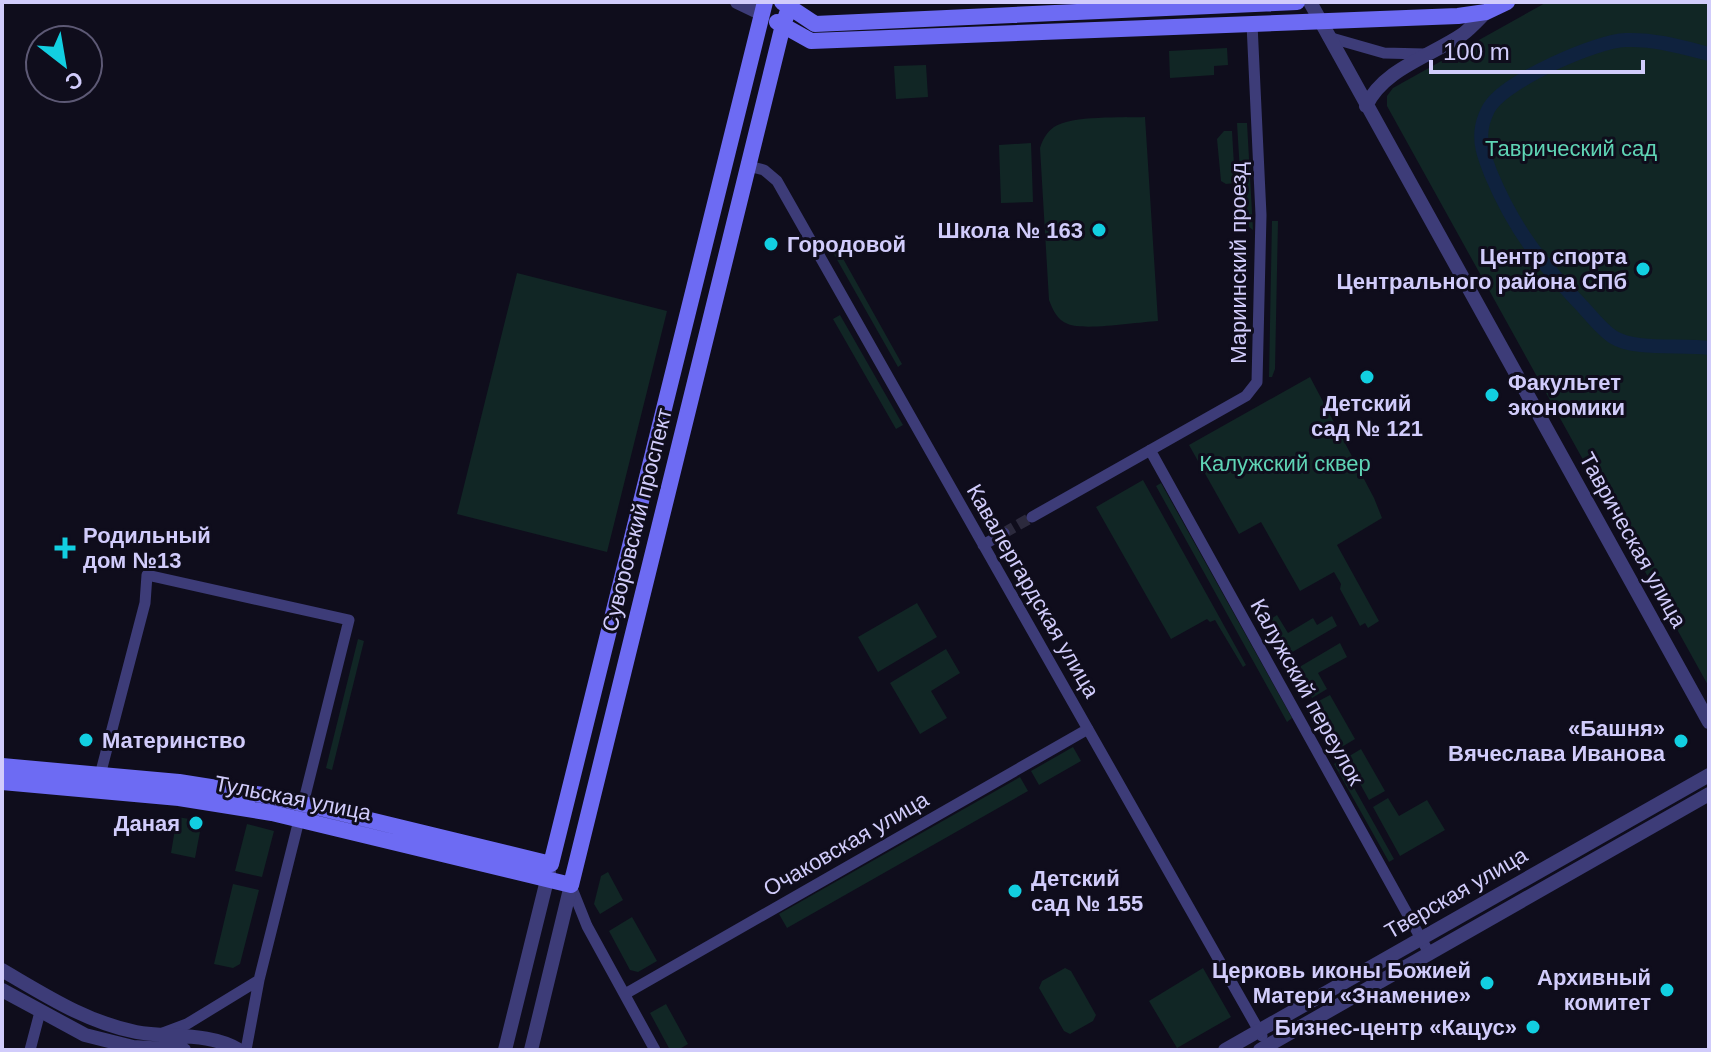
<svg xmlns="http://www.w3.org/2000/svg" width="1711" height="1052" font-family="Arial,sans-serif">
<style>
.green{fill:#112625}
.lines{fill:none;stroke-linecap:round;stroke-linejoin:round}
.canal{stroke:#0f223e;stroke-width:14}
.minor-tunnel{stroke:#2c2a3d;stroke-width:11;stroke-dasharray:11 5.5;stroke-linecap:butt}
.minor{stroke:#3d3c78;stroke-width:11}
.tertiary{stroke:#3d3c78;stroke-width:14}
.secondary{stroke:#6d6bf3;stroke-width:16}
.poi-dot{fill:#12cfe1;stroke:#0f0d1c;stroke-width:3}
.labels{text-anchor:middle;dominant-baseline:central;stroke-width:6;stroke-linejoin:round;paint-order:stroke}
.park-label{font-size:22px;fill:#5fd4b5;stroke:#0f0d1c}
.poi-label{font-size:22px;font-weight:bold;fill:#d1ccfb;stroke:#0f0d1c;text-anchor:end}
.street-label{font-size:22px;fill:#d1ccfb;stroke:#0f0d1c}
</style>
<rect width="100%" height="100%" fill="#0f0d1c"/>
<path class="green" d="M1547 2H1709V687L1387 106V96L1393 88Z
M1227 48 1228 65 1214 66V75L1170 78 1169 51Z
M926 65 928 97 896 99 894 66Z
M1145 117 1158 321C1137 322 1085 331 1068 324 1057 320 1053 310 1049 300L1040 148C1043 139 1046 133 1054 127 1072 115 1123 118 1145 117Z
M1237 123H1247L1253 230 1243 222Z
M1224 131H1232L1235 183 1226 184 1221 181 1217 139Z
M1031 143 1033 202 1001 203 999 145Z
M1272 221H1278L1275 369 1272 377H1269Z
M836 246 902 364 898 367 831 249Z
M517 273 667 311 607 552 457 514Z
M840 315 903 425 896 429 833 319Z
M1310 377 1374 498 1382 518 1337 545 1379 621 1368 628 1365 623 1360 626 1340 589 1341 584 1334 572 1300 591 1261 522 1239 534 1189 445Z
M1143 480 1246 665 1243 667 1215 620 1210 622 1207 619 1171 639 1096 507Z
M1161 483 1292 718 1287 722 1156 486Z
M917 603 937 637 878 672 858 637Z
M1277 615 1288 633 1313 618 1317 625 1332 616 1337 626 1289 654 1269 620Z
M358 639 364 641 332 770 326 768Z
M1340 643 1347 657 1318 673 1327 689 1312 698 1296 669Z
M946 649 960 673 931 691 947 718 920 734 890 683Z
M1330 695 1355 739 1340 748 1315 703Z
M1073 747 1081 761 1039 785 1031 771Z
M1361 749 1385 791 1369 800 1346 758Z
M1339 761 1394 859 1389 862 1334 764Z
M1020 777 1028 791 787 928 779 914Z
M1388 798 1399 816 1427 800 1445 830 1400 856 1373 807Z
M177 817 202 821 195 858 171 853Z
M247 824 274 831 262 877 235 871Z
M608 872 623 900 600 914 594 904 601 876Z
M233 884 259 890 240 964 233 968 214 964Z
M632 917 657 961 638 972 630 970 609 931Z
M1065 968 1071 971 1096 1015 1093 1021 1070 1034 1064 1031 1039 988 1042 981Z
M1203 968 1231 1017 1177 1048 1149 1001Z
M666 1004 688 1044 678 1050H670L650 1013Z"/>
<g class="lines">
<path class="canal" d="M1709 54C1682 47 1655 39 1626 40 1595 41 1509 80 1491 105 1487 110 1483 121 1482 127 1479 145 1485 158 1491 174 1515 231 1541 263 1583 307 1592 317 1602 330 1613 337 1635 351 1682 344 1709 348"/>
<path class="minor-tunnel" d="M1004 533 1032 517"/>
<path class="minor" d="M1328 37 1384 53 1424 54
M748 166 764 170 777 181 1262 1036
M1150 450 1429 953
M1032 517 1246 396 1257 382 1261 215 1252 24
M983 545 1004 533
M99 779 145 603 147 575 349 620 259 980
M571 886 587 926 655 1050
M625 994 1088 729
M163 1033 187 1024 259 980 246 1050
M30 1050 40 1012"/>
<path class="tertiary" d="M737 2 762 14
M1310 2 1709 722
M1366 106C1383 69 1431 56 1463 34 1471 28 1479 19 1486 12
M2 970C45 995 86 1022 136 1032 169 1038 209 1032 239 1050
M2 990 85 1035 133 1047 184 1050
M505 1050 549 872
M531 1050 571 885
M1225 1050 1709 775
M1260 1050 1709 794"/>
<path class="secondary" d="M782 2 815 24 1297 2
M777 22 811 41 1458 16 1486 12 1507 2
M2 766 179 782 275 797 551 864 765 2
M2 782 179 798 272 813 571 885 783 25 791 2"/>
</g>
<g class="poi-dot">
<circle cx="1099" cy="230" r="8"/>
<circle cx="771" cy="244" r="8"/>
<circle cx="1643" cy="269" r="8"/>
<circle cx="1367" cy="377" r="8"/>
<circle cx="1492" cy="395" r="8"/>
<path d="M61 536h8v8h8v8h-8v8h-8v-8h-8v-8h8z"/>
<circle cx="86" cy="740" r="8"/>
<circle cx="1681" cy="741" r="8"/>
<circle cx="196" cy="823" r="8"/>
<circle cx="1015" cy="891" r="8"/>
<circle cx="1487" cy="983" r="8"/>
<circle cx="1667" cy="990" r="8"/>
<circle cx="1533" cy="1027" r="8"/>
</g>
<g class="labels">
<g class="park-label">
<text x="1571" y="148">Таврический сад</text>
<text x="1285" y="463">Калужский сквер</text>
</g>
<g class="poi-label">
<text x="1083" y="230">Школа № 163</text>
<text x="787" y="244" text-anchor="start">Городовой</text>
<text x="1627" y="256">Центр спорта<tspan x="1627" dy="25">Центрального района СПб</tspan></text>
<text x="1508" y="382" text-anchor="start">Факультет<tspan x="1508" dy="25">экономики</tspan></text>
<text x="1367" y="403" text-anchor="middle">Детский<tspan x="1367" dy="25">сад № 121</tspan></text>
<text x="83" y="535" text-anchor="start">Родильный<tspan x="83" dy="25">дом №13</tspan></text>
<text x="1665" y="728">«Башня»<tspan x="1665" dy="25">Вячеслава Иванова</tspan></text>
<text x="102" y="740" text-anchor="start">Материнство</text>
<text x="180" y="823">Даная</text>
<text x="1031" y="878" text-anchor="start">Детский<tspan x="1031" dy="25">сад № 155</tspan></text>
<text x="1471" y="970">Церковь иконы Божией<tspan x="1471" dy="25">Матери «Знамение»</tspan></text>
<text x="1651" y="977">Архивный<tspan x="1651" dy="25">комитет</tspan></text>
<text x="1517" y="1027">Бизнес-центр «Кацус»</text>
</g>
<g class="street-label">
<text transform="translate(1238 263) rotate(-90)">Мариинский проезд</text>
<text transform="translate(637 520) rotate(-76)">Суворовский проспект</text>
<text transform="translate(1633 540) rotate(61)">Таврическая улица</text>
<text transform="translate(1033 591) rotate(60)">Кавалергардская улица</text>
<text transform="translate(1307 692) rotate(61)">Калужский переулок</text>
<text transform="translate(293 798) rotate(11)">Тульская улица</text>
<text transform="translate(846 844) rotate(-30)">Очаковская улица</text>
<text transform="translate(1456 893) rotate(-30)">Тверская улица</text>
</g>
</g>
<rect width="1711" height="1052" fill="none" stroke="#d1ccfb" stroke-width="8"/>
<g transform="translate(64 64) rotate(149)"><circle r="38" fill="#0f0d1c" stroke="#5d5975" stroke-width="2"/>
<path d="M0-6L14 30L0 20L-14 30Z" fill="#12cfe1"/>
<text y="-12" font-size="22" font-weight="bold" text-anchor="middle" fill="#d1ccfb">С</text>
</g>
<path d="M1431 60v12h212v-12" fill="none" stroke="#d1ccfb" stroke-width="4"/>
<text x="1443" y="60" font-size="24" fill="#d1ccfb" stroke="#0f0d1c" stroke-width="6" paint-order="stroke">100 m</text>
</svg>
